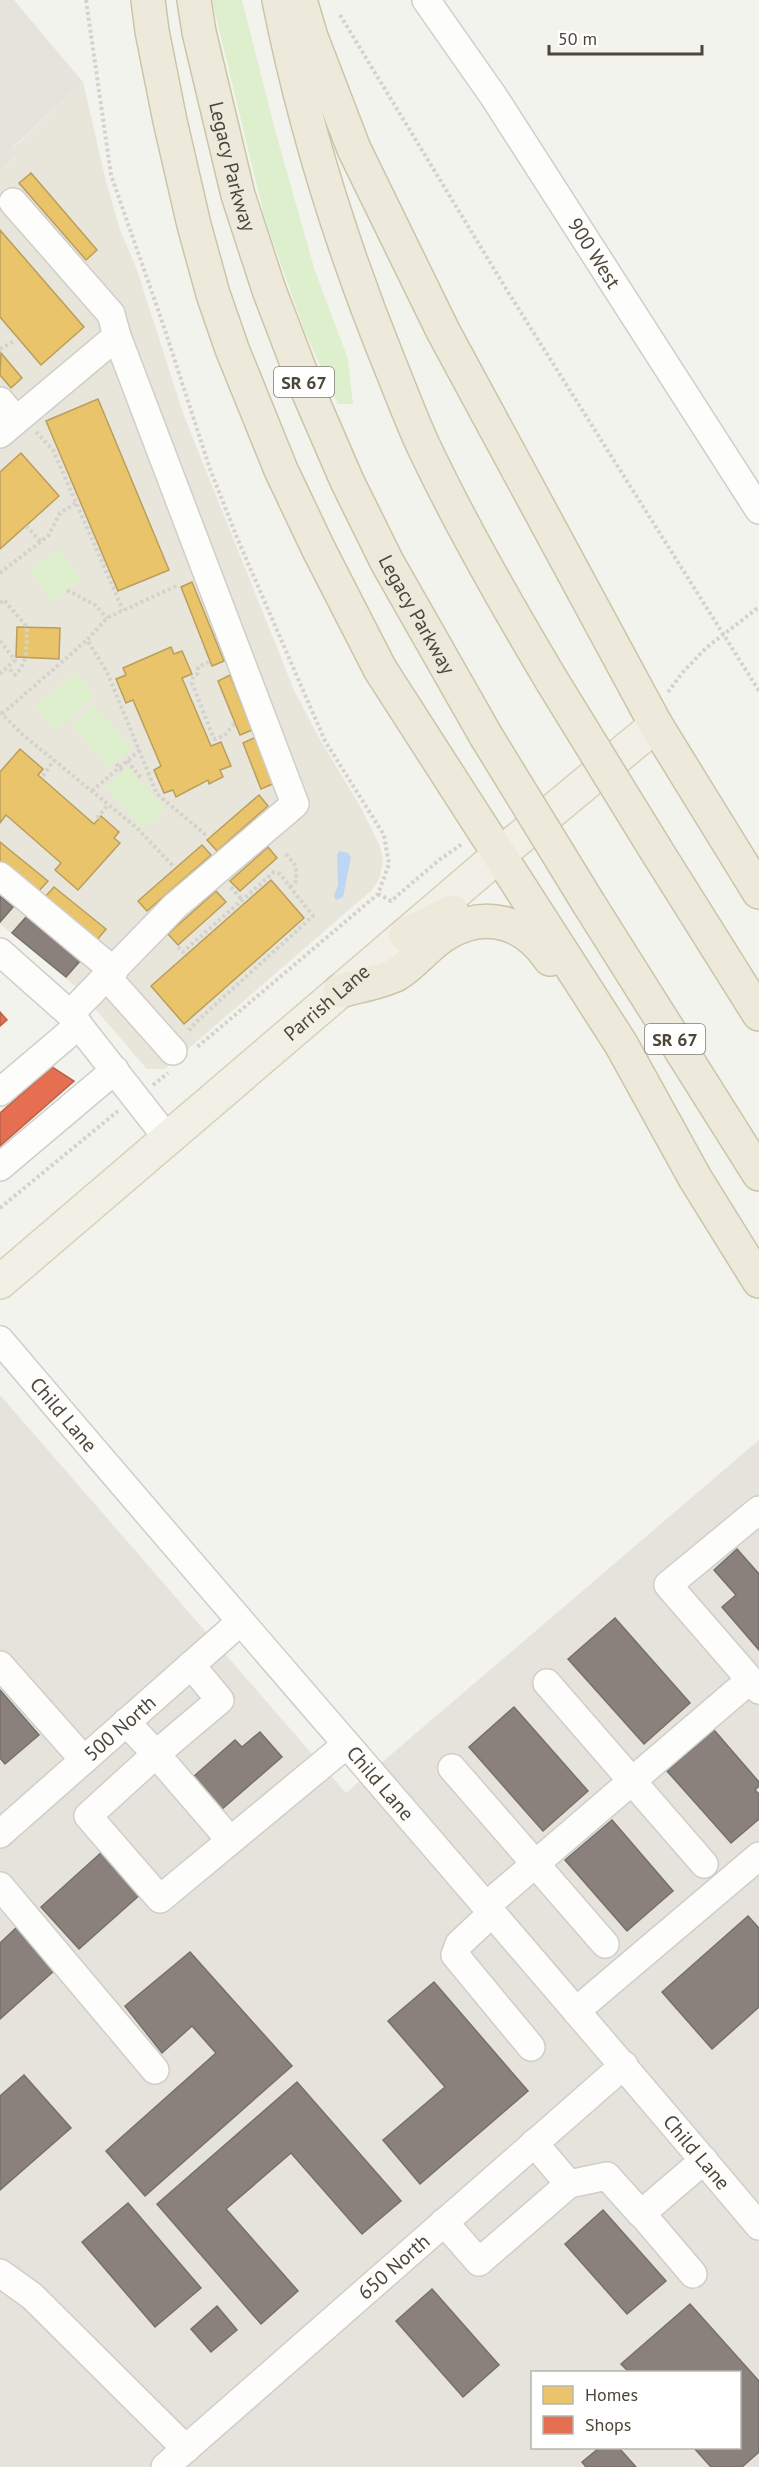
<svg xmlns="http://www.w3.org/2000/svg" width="759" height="2467" font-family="'PT Sans',sans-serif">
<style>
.residential{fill:#e8e5db}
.industrial{fill:#e6e3dd;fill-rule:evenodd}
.green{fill:#ddefcd}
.water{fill:#bcd6f3}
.homes{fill:#e9c46a;stroke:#ba9e5b;stroke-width:1.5}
.shops{fill:#e76f51;stroke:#b8634a;stroke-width:1.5}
.industry{fill:#8a817c;stroke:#776f68;stroke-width:1.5}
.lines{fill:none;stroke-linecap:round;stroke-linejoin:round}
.minor-casing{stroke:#d0cec8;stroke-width:30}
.major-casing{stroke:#d6d2ba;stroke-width:36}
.highway-casing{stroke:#ccc4a8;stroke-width:36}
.path{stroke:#d3d2cc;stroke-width:4;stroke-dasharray:3 3;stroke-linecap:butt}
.minor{stroke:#fdfdfc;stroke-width:27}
.major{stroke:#f2f0e6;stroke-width:33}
.highway{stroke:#edeadb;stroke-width:33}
.highway-bridge-casing{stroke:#ccc4a8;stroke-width:36;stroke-linecap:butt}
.highway-bridge{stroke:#edeadb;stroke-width:33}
.labels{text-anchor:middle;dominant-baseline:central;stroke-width:6;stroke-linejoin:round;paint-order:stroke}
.shield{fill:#fff;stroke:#827e74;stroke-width:1.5}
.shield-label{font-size:18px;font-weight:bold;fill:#4c4638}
.street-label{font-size:20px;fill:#4c4638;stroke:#fff}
</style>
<rect width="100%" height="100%" fill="#f3f3ee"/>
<path class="residential" d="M83 82 105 177 119 227 137 270 184 416 294 690 318 736 360 806 380 846 383 860 380 877 372 890 165 1069H147L76 987 0 924V171L17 156 12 149Z"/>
<path class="industrial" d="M0 0H14L83 82 12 148 17 155 0 171Z
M0 1395 346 1793 759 1440V2467H0ZM532 2372H740V2448H532Z"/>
<path class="green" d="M212 0H242L275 130 315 271 348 359 353 404H338L305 332 265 219Z
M60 549 82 580 51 601 30 570Z
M75 672 95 696 56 730 35 707Z
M94 705 132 748 109 768 71 725Z
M128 767 166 809 143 829 106 787Z"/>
<path class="water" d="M340 851 348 853 351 857 343 897 336 900 334 896 338 885 337 854Z"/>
<path class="homes" d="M31 173 97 250 86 260 19 183Z
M0 230 84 327 41 365 0 317Z
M1 353 22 378 11 388 0 375Z
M98 399 169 570 118 591 46 421Z
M21 453 59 496 0 549V472Z
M192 582 224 661 212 666 181 587Z
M17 627 60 628 59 659 16 657Z
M171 647 174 654 182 651 192 674 182 678 211 746 221 742 231 766 220 770 223 777 209 784 208 780 176 797 173 790 164 793 154 770 161 766 133 700 126 703 116 679 126 675 123 668Z
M230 675 252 730 240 735 218 681Z
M256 737 275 783 261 789 243 743Z
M20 749 43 769 38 775 94 824 101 816 119 832 114 838 120 843 78 890 55 870 61 863 6 815 0 823V772Z
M259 795 268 806 217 851 207 840Z
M0 842 48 881 38 892 0 861Z
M202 845 211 855 147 911 138 901Z
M268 847 277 858 240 891 230 881Z
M271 880 304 918 184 1024 151 986Z
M54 887 106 929 97 940 45 897Z
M216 891 226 902 178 945 168 934Z"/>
<path class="shops" d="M0 1012 7 1020 0 1026Z
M52 1067 74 1081 0 1146V1113Z"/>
<path class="industry" d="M0 896 13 907 0 922Z
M26 917 80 961 66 977 12 933Z
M737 1549 759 1574V1650L722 1607 736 1595 714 1570Z
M615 1618 690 1703 644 1744 568 1659Z
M0 1690 39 1735 5 1764 0 1758Z
M514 1707 588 1791 543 1831 469 1747Z
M714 1730 759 1782V1786L755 1790 759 1794V1819L731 1843 667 1771Z
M260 1732 282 1757 221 1810 193 1777 235 1740 242 1747Z
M612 1820 673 1891 627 1931 565 1860Z
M104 1850 142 1893 79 1949 41 1907Z
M748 1916 759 1928V2007L712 2049 662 1992Z
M17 1927 55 1970 0 2019V1943Z
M190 1952 292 2066 145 2196 106 2151 216 2053 192 2026 162 2053 125 2006Z
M434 1982 528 2091 420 2184 383 2140 445 2087 388 2021Z
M24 2075 71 2128 0 2190V2096Z
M297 2082 401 2201 362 2234 291 2153 226 2209 298 2291 261 2324 157 2204Z
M128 2203 201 2288 155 2327 82 2242Z
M603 2210 666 2281 627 2314 565 2244Z
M432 2289 499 2365 463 2397 396 2321Z
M690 2304 759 2381V2452L742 2467H711L694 2448H740V2372H629L621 2364Z
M217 2306 237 2330 211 2352 191 2329Z
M599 2448H619L636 2467H586L582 2462Z"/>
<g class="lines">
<defs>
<g id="minor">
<path id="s1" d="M426 0 494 97 759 510"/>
<path d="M13 202 111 314 117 336 295 804 175 906 70 1014 168 1139"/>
<path d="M0 401 16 420"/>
<path d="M0 434 117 336"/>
<path d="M0 876 114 971"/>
<path d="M0 952 70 1014"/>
<path d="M107 977 173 1051"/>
<path d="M0 1092 79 1025"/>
<path d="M0 1167 115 1070"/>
<path id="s2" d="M0 1340C251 1636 508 1928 759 2226"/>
<path d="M759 1510 668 1585 759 1690"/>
<path d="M0 1665 84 1760"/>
<path d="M191 1665 220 1700 156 1754 230 1840"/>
<path d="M547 1683 704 1864"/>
<path d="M126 1722 156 1754 88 1816 160 1899 346 1745"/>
<path d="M452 1768 605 1944"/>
<path id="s3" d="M0 1834 240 1622"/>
<path d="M0 1886 155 2070"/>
<path d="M486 1906 750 1680"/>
<path d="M492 1913 459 1944 455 1955 531 2047"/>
<path d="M576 2011 759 1856"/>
<path d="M569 2184 607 2176 641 2214 704 2160"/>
<path d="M642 2214 693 2274"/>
<path d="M444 2222 479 2262 569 2184 534 2143"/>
<path d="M0 2273 32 2296 186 2449"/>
<path id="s4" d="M165 2467 624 2065"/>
</g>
<g id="major">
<path id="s5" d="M0 1282 499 855 656 725"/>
</g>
<g id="highway">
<path d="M148 0 152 31 170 121 194 225 213 294 232 349 281 470 318 548 380 669 621 1044 695 1178 759 1281"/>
<path id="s6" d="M194 0 199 32 238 195 269 290 305 384 347 481 387 562 486 736"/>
<path d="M279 0C304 125 342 247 390 365 401 392 411 419 423 445 461 526 506 604 552 681"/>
<path d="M300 0 311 37 354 149 443 331 656 725 759 892"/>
<path d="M656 850 759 1014"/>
<path d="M589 904 759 1174"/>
<path d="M406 935 452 912"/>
<path d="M340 991C356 986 383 982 397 974 415 963 429 943 447 933 487 910 525 922 550 959"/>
</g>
</defs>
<use href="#minor" class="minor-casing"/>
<use href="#major" class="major-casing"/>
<use href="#highway" class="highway-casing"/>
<path class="path" d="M86 0 111 175 163 324 210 469 238 540 325 741 384 835 389 864 378 894 196 1048
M340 15 508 292 759 691
M0 349 13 342
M36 432 53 450 123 610
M26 526 41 542
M0 573 48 536 60 513 76 503
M176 586 107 618 87 640 107 672 157 794 207 836
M67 590 95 605 107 618
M0 603 4 600 27 627C26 645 29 662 15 675L8 667
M0 641 15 660 0 674
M209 662 198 667V673L193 677 192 683 214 739 224 736 234 724
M668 692 683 672 706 648 759 607
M0 712 23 735 137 828 173 866
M2 714 87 640
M127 761 142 779
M116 764 123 772
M43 776 54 760
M92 791 140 750
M97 818 108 805
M286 854 296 866V881L290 887
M231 887 242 900
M378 894 391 901 439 860 462 844
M178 947 183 952 274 872 280 874 313 916 195 1023 187 1033
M153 1085 168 1073
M0 1208 118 1111"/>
<use href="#minor" class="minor"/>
<use href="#major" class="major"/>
<use href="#highway" class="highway"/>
<defs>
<path id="highway-bridge" d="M552 681 656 850
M486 736 589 904"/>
</defs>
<use href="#highway-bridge" class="highway-bridge-casing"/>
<use href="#highway-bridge" class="highway-bridge"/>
</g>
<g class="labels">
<g class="shield">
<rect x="274" y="367" width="60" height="30" rx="4.5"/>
<rect x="645" y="1024" width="60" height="30" rx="4.5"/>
</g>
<g class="shield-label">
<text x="304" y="382">SR 67</text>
<text x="675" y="1039">SR 67</text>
</g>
<g class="street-label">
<text stroke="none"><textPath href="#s6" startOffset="171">Legacy Parkway</textPath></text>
<text stroke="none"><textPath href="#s1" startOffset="304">900 West</textPath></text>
<text stroke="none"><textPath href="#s6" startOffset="657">Legacy Parkway</textPath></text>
<text stroke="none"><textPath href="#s5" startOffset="430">Parrish Lane</textPath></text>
<text stroke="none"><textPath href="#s2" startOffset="98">Child Lane</textPath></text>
<text stroke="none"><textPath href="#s3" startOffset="160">500 North</textPath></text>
<text stroke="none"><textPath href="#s2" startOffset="584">Child Lane</textPath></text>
<text stroke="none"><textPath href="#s2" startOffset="1070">Child Lane</textPath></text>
<text stroke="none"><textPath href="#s4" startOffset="304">650 North</textPath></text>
</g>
</g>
<rect x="531" y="2371" width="210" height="78" fill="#ffffff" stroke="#b7b5af" stroke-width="1.5"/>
<rect x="543" y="2386" width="30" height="18" fill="#e9c46a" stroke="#b7b5af" stroke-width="1.5"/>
<text x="585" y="2401" font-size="18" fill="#4c4638">Homes</text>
<rect x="543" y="2416" width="30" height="18" fill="#e76f51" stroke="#b7b5af" stroke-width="1.5"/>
<text x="585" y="2431" font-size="18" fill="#4c4638">Shops</text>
<path d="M549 45v9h153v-9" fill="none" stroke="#4c4638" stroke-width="3"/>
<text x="558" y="45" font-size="18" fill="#4c4638" stroke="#ffffff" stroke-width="4.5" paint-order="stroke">50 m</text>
</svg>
